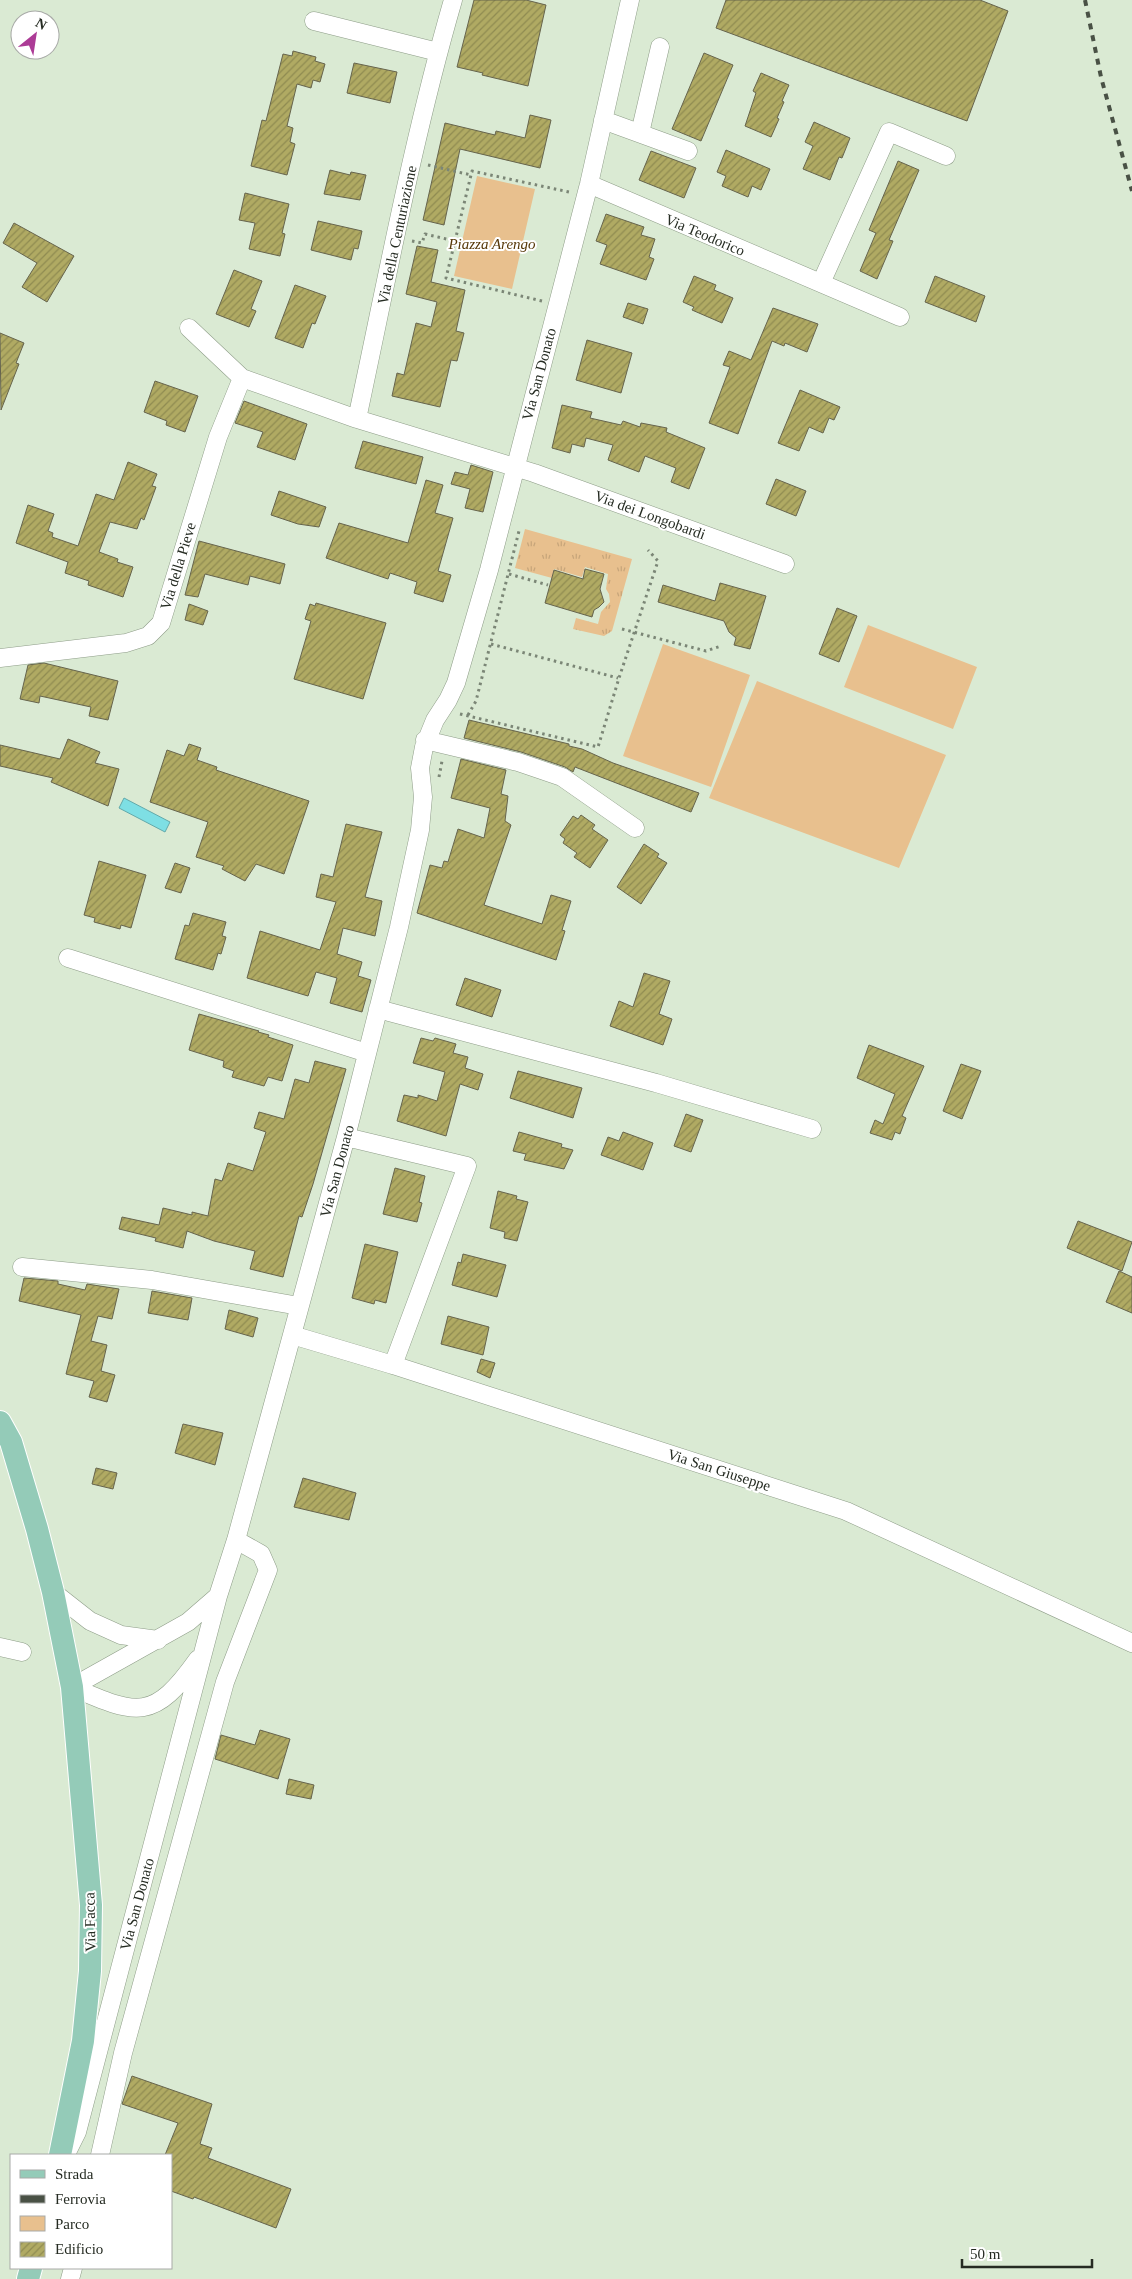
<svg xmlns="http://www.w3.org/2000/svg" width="1132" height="2279" font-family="'Times New Roman',serif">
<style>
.grass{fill:url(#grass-tufts)}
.green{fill:#e8c08e}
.water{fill:#7edfe4;stroke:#63a9aa}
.building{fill:url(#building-hatch);stroke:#66644d}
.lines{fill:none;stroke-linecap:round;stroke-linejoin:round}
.minor-casing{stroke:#8e9d88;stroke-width:19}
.major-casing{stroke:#fff;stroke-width:24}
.path{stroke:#7b8676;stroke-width:3;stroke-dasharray:2.5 4;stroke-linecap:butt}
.minor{stroke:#fff;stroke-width:18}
.major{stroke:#94cbb8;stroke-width:22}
.rail{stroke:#495145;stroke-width:4;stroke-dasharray:6 6;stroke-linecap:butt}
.labels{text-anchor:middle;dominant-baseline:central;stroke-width:4;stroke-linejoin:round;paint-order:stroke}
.street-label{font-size:15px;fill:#252b22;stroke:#fff}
.park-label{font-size:15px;font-style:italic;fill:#573808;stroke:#fff}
</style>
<defs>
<pattern id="grass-tufts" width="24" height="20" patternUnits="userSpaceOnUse" patternTransform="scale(1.25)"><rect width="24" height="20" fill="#e8c08e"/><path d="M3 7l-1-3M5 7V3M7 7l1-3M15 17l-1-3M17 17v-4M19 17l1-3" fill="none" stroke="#c7a57a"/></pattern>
<pattern id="building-hatch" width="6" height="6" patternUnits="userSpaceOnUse" patternTransform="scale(1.25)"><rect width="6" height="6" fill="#b0aa63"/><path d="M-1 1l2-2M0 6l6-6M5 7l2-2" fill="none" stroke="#8f8b51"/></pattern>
</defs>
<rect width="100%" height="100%" fill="#daead3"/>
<path class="grass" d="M525 529 632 559 612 631 604 636 573 629 576 618 598 624 601 612 610 602 609 594 606 589 608 574 585 567 582 577 554 569 552 578 515 568Z"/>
<path class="green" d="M477 176 535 189 512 289 454 276Z
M868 625 977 667 953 729 844 687Z
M663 644 750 675 711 787 623 756Z
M757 681 946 755 899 868 709 798Z"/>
<path class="water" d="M124 798 170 822 165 832 119 808Z"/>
<path class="building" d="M474 0H526L546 5 528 86 482 75 483 73 457 67Z
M726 0H980L1008 11 967 121 716 28Z
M293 51 316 57 315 61 325 64 320 82 313 80 311 88 297 84 287 126 293 128 290 142 295 144 287 175 251 166 262 120 266 121 283 54 292 56Z
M704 53 733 65 701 141 672 129Z
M354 63 397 72 390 103 347 93Z
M761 73 789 85 782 101 784 102 777 118 779 119 771 137 745 126 756 93 753 91Z
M530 115 551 120 540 168 460 149 444 225 423 220 445 123 495 135 496 131 525 138Z
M814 122 850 138 842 158 839 157 830 180 803 169 813 146 805 142Z
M726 150 770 169 761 190 752 186 748 197 722 186 726 176 717 172Z
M651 151 696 168 684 198 639 180Z
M898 161 919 170 889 240 893 241 877 279 860 271 876 233 869 230Z
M330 170 350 175 351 172 366 175 360 200 324 194Z
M245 193 289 204 282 233 285 234 280 256 249 249 255 223 239 220Z
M606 214 644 227 641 235 655 239 649 257 654 259 646 280 600 264 607 245 596 241Z
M318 221 362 231 358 249 354 248 351 260 311 250Z
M14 223 74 256 47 302 22 287 37 263 3 243Z
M417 246 438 250 431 282 465 290 456 331 464 333 457 361 451 360 440 407 392 396 397 373 404 375 416 323 431 327 437 302 406 294Z
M234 270 262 281 251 309 256 311 249 327 216 314Z
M694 276 716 285 714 290 733 298 722 323 692 310 694 307 683 302Z
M935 276 985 296 976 322 925 302Z
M295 285 326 296 315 324 312 323 303 348 275 338Z
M628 303 648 309 643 324 623 317Z
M773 308 818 324 807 352 785 343 784 346 772 341 738 434 709 423 730 367 723 365 729 351 751 360Z
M0 333 24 343 16 363 19 364 1 410Z
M587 340 632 353 621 393 576 380Z
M155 381 198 396 185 432 166 425 167 421 144 412Z
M800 390 840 407 834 420 829 418 823 433 809 427 799 451 778 443Z
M244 401 307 424 295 460 257 447 263 432 235 423Z
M562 405 592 412 590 418 621 425 623 421 640 427 641 423 667 428 666 432 705 448 689 489 671 482 676 468 645 456 639 472 608 460 613 445 586 438 584 447 572 444 570 453 552 448Z
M363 441 423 457 416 484 355 468Z
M128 462 157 474 152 486 156 487 144 520 141 518 137 529 110 522 99 552 118 559 117 562 133 567 123 597 88 585 89 581 65 573 68 562 16 543 28 505 54 514 48 531 53 533 52 537 78 546 96 494 114 500Z
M471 465 493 472 483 512 465 508 470 489 451 484 455 472 468 475Z
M776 479 806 491 796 516 766 504Z
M426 480 443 485 435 513 453 518 438 571 451 575 443 602 414 593 417 582 390 573 388 579 326 558 339 523 408 543Z
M279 491 326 507 319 527 298 524 271 515Z
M199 541 285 564 280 584 250 576 248 585 205 574 198 597 185 595Z
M585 569 604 574 600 589 604 602 599 607 594 610 592 617 545 603 554 570 583 579Z
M720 583 766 596 750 649 734 645 736 638 729 632 724 621 658 602 663 585 715 601Z
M316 603 386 623 363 699 294 679 311 621 305 619 310 604 315 606Z
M189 604 208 611 203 625 185 620Z
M837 608 857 616 839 662 819 654Z
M44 663 118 681 108 720 89 716 91 707 40 696 39 703 20 699 28 665Z
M469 720 569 744V746L582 749 613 763 699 793 691 812 575 767 573 772 565 767 521 752 464 738Z
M68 739 100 752 95 763 119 769 108 806 51 782 53 778 0 766V745L60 759Z
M189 744 201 748 197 760 217 767 216 770 309 801 284 874 256 864 245 881 222 869 224 866 196 857 208 822 150 802 167 750 184 756Z
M461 759 506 770 501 794 508 796 505 821 511 825 484 905 542 924 551 895 571 901 562 930 565 931 556 960 417 913 430 865 442 868 444 861 448 862 458 829 484 838 490 808 451 798Z
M581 815 595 825 592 829 608 840 590 868 574 857 577 853 563 843 565 839 560 835 573 816 578 819Z
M346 824 382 832 365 897 382 901 375 936 343 928 337 954 362 962 358 976 371 980 362 1012 330 1003 337 978 316 972 308 996 247 978 260 931 320 950 336 902 316 897 321 874 333 877Z
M644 844 659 854 657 857 667 863 641 904 617 887Z
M99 861 146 875 131 928 121 925 120 929 94 922 95 918 84 915Z
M175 863 190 868 181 893 165 888Z
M193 913 226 922 222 936 226 937 221 954 218 953 213 970 175 959 185 925 189 926Z
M644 973 670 981 659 1014 672 1019 663 1045 610 1026 619 1001 633 1007Z
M465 978 501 990 492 1017 456 1005Z
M199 1014 259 1031 258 1032 269 1035 268 1037 293 1045 282 1081 268 1077 264 1086 232 1077 234 1071 223 1067 224 1061 189 1050Z
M421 1038 433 1041 435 1038 456 1044 453 1053 468 1057 465 1068 483 1074 478 1090 460 1084 446 1136 397 1121 404 1095 418 1098V1095L437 1101 445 1072 413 1063Z
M869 1045 924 1066 902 1116 906 1118 900 1134 895 1132 892 1140 870 1133 875 1120 883 1124 895 1094 857 1078Z
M315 1061 346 1069 313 1184 302 1217 299 1216 283 1277 250 1269 255 1251 214 1241 187 1231 183 1248 155 1241 156 1238 119 1229 122 1217 159 1225 163 1208 192 1215V1212L208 1216 215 1179 222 1181 228 1163 253 1171 266 1132 254 1128 259 1112 284 1119 295 1079 309 1083Z
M961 1064 981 1071 962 1119 943 1111Z
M518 1071 582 1088 573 1118 510 1098Z
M686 1114 703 1120 691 1152 674 1146Z
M519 1132 562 1144 561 1147 573 1150 564 1169 524 1160 526 1154 513 1151Z
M623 1132 653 1143 643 1170 601 1155 608 1137 619 1141Z
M395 1168 425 1176 419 1202 422 1203 417 1222 383 1214Z
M498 1191 517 1196 516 1199 528 1202 517 1241 504 1238 505 1232 490 1228Z
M1078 1221 1132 1242 1122 1271 1067 1248Z
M365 1244 398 1252 386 1303 375 1300 374 1304 352 1298Z
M463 1254 506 1265 497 1297 452 1285 458 1262 461 1263Z
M1119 1271 1132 1277V1313L1106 1302Z
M24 1278 58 1281V1284L85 1290 87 1284 119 1289 112 1319 98 1316 91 1341 107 1345 101 1371 115 1375 107 1402 89 1397 94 1381 66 1374 81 1315 19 1301Z
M152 1291 192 1298 188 1320 148 1313Z
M229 1310 258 1318 253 1337 225 1329Z
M448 1316 489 1327 483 1355 441 1344Z
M481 1359 495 1363 490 1378 477 1372Z
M183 1424 223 1433 215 1465 175 1453Z
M96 1468 117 1473 113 1489 92 1484Z
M303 1478 356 1493 349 1520 294 1507Z
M260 1730 290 1739 278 1779 215 1759 221 1735 255 1745Z
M289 1779 314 1785 311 1799 286 1794Z
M132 2076 212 2104 200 2144 212 2148 208 2158 291 2189 276 2228 194 2197 193 2199 171 2191V2155H165L178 2123 122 2104Z"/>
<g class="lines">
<defs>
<path id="minor" d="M314 21 438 52
M603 120 688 151
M640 133 660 47
M589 184 900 317
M821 283 889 132 946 156
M189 328 242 378 357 419 534 473 785 564
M357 419C387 279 413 138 453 0
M0 658 126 643 148 636 161 623 218 437 242 378
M425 740 518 762 562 777 635 828
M68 958 367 1053
M378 1009 656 1083 812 1129
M346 1137 467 1166 393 1365
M22 1267 152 1280 299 1306
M292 1335 393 1365 846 1511 1132 1643
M53 1592 90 1621 121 1635 158 1640
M0 1647 22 1652
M72 1687 188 1622 218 1596
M72 1687C138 1716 154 1721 198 1659
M66 2154 77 2132 218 1596 236 1540 346 1137 399 927 420 830 423 797 420 768 424 747 435 720 448 700 456 683 489 570 589 184 630 0
M100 2155 123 2053 225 1682 268 1570 261 1554 236 1540
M70 2279 73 2268"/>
<path id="major" d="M0 1422 11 1442 37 1529 53 1592 72 1687 91 1905 90 1971 83 2041 60 2155
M28 2279 31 2268"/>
</defs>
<use href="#minor" class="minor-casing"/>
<use href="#major" class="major-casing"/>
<path class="path" d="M428 165 471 175
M412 241 422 243 425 234 455 241
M542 301 446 278 472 171 569 192
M509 574 548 585
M622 629 706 651 721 646
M491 644 618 678
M460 714 598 747 619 678 658 561 648 550
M468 715 476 701 519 531
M439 777 442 761"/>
<use href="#minor" class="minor"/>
<use href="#major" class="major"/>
<path class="rail" d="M1085 0 1101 77 1132 191"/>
</g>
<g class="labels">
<g class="street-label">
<text transform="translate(397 235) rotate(-78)">Via della Centuriazione</text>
<text transform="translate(705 235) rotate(23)">Via Teodorico</text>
<text transform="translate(539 374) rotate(-75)">Via San Donato</text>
<text transform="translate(650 515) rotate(20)">Via dei Longobardi</text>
<text transform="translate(178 566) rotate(-73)">Via della Pieve</text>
<text transform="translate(337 1171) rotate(-75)">Via San Donato</text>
<text transform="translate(719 1470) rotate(18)">Via San Giuseppe</text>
<text transform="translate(137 1904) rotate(-75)">Via San Donato</text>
<text transform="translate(90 1922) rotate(-91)">Via Facca</text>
</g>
<g class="park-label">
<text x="492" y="244">Piazza Arengo</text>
</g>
</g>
<rect x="10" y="2154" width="162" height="115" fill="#ffffff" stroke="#a8aaa7"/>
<rect x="20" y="2170" width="25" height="8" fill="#94cbb8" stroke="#a8aaa7"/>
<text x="55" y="2179" font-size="15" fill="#252b22">Strada</text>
<rect x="20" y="2195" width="25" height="8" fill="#495145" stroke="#a8aaa7"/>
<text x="55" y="2204" font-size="15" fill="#252b22">Ferrovia</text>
<rect x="20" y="2216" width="25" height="15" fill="#e8c08e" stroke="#a8aaa7"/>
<text x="55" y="2229" font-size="15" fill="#252b22">Parco</text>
<rect x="20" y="2242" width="25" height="15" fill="url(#building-hatch)" stroke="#a8aaa7"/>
<text x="55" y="2254" font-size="15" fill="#252b22">Edificio</text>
<g transform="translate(35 35) rotate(30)"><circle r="24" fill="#ffffff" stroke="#a8aaa7"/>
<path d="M0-4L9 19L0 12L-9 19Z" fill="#ac3b96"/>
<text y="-8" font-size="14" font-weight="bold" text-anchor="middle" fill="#252b22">N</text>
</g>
<path d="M962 2259v8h130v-8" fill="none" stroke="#252b22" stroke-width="2.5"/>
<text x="970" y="2259" font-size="15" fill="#252b22" stroke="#ffffff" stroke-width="4" paint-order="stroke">50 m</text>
</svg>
